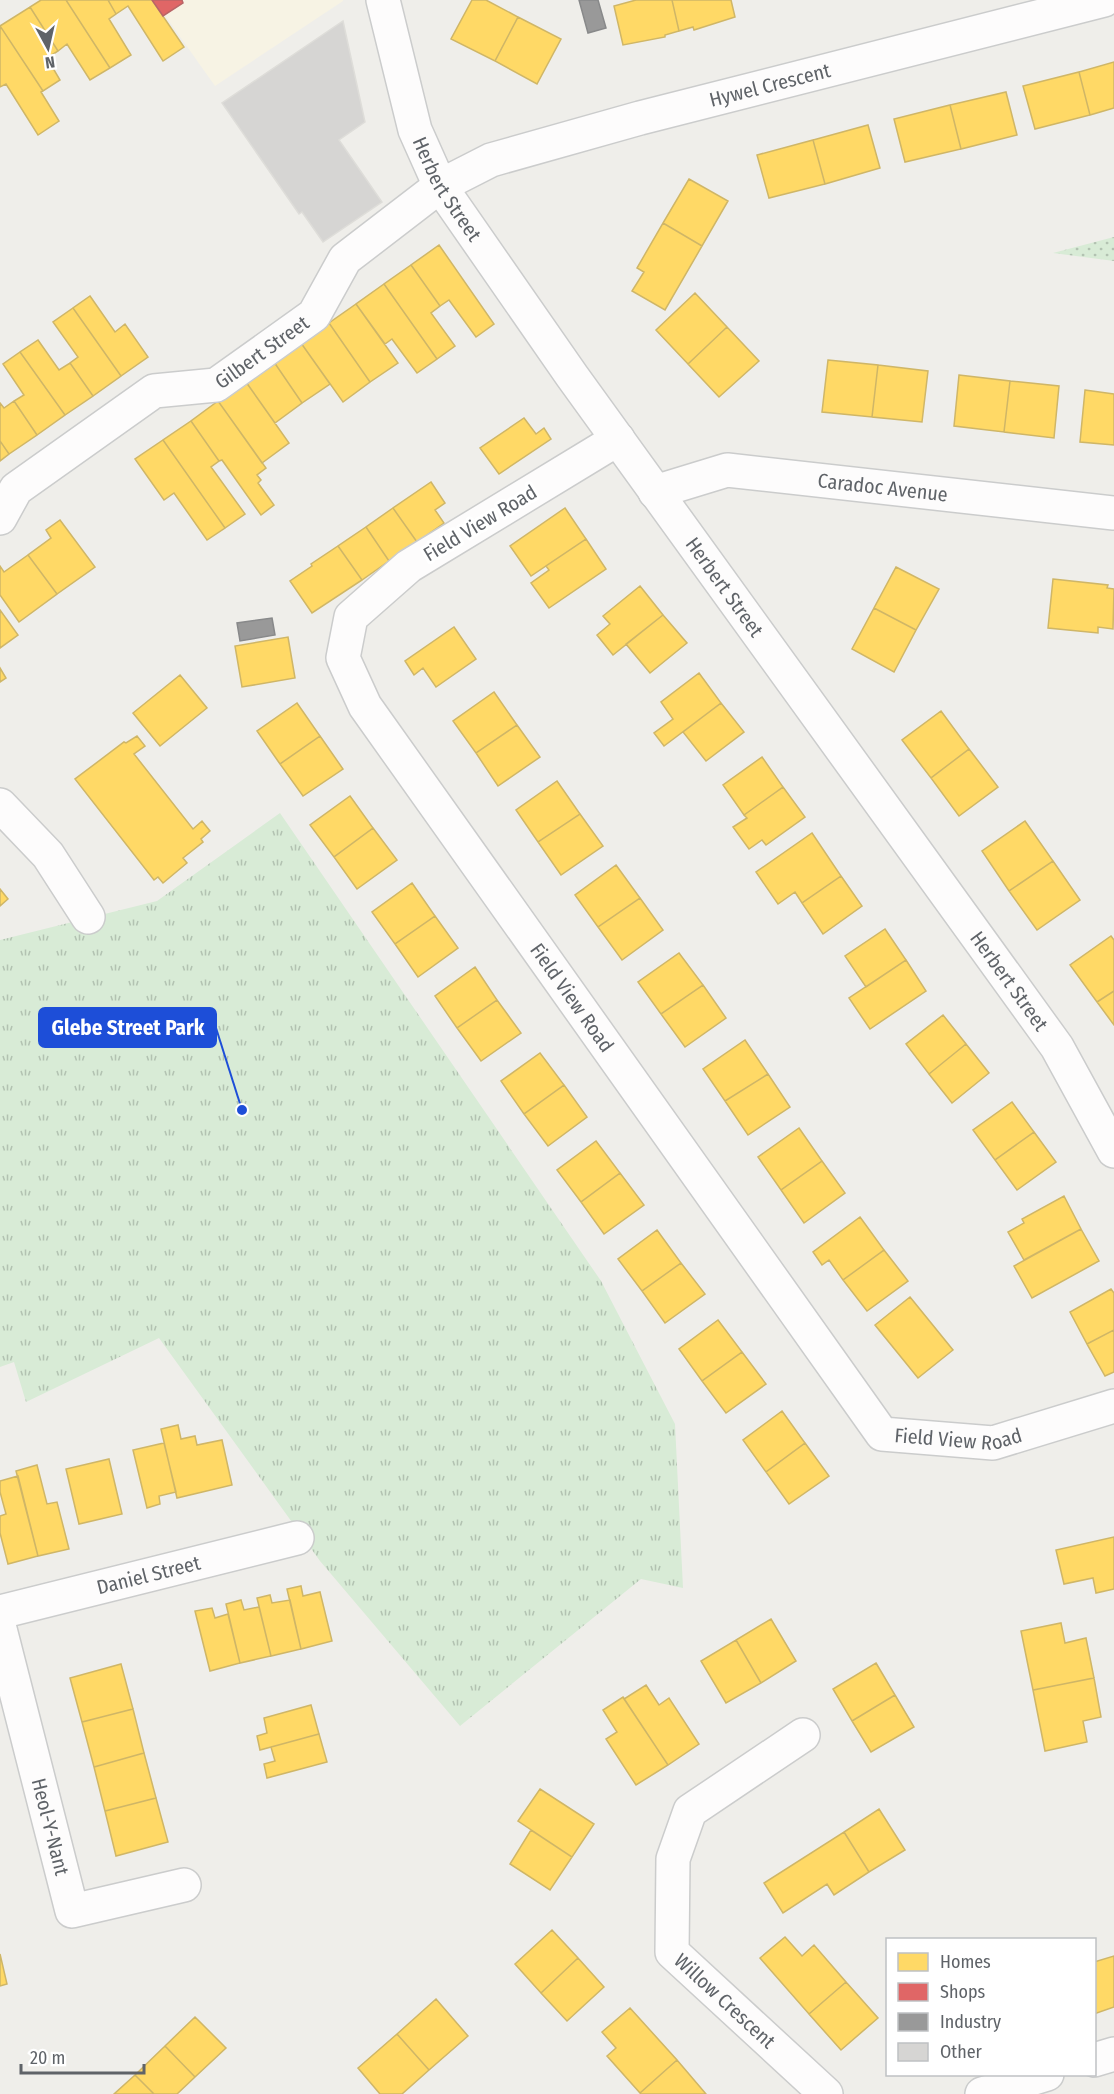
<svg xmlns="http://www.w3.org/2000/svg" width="1114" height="2094" font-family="'Fira Sans Condensed',sans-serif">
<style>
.commercial{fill:#f7f3e4}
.grass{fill:url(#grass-dots)}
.park{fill:url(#park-tufts)}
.homes{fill:#ffd966;stroke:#cfb667;stroke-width:1.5}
.shops{fill:#e06666;stroke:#b96567;stroke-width:1.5}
.industry{fill:#999;stroke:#88898a;stroke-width:1.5}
.building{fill:#d6d5d3;stroke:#deddd9;stroke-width:1.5}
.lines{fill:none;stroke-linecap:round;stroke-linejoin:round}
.minor-casing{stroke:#cbcccc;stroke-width:36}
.minor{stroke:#fdfcfc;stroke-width:33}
.labels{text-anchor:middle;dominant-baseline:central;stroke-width:6;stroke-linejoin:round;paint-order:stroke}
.street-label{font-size:20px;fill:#5f6368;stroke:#fff}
.leader{fill:none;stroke:#1d4ed8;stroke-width:2}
.callout-dot{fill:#1d4ed8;stroke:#fff;stroke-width:2}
.callout{fill:#1d4ed8;stroke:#1d4ed8;stroke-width:2}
.callout-label{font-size:21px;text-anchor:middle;font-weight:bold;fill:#fff}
</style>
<defs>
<pattern id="grass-dots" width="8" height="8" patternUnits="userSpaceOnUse" patternTransform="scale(1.5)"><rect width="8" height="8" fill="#d8ebd6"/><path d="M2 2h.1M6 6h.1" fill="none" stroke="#b2c2b1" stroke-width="1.8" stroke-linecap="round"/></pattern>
<pattern id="park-tufts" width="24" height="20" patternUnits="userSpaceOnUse" patternTransform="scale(1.5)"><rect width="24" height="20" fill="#d8ebd6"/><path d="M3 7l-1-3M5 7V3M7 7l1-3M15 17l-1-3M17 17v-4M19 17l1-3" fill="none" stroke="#b2c2b1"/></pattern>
</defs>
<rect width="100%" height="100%" fill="#efeeea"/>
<path class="commercial" d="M154 0H343V1L215 86Z"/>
<path class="grass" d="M1114 237V261L1053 253Z"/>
<path class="park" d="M280 813 601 1281 675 1424 683 1588 641 1579 460 1726 320 1561 159 1338 26 1402 14 1362 0 1367V940L157 901Z"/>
<path class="homes" d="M41 0H66L110 68 90 80 67 44 58 51 30 7Z
M66 0H108L116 14 109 19 131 55 110 68Z
M108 0H152L184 47 163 61 128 6 116 14Z
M472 0H486L518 17 495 61 451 39Z
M636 0H672L679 31 665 35V37L623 45 614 6Z
M672 0H731L735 17 694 30 693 27 679 31Z
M30 7 58 51 47 58 60 80 43 91 0 26Z
M518 17 561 39 537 84 495 61Z
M0 26 43 91 41 92 59 121 38 135 6 84 0 87Z
M1114 62V108L1090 115 1079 72Z
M1079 72 1090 115 1035 129 1023 86Z
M1006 92 1017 135 961 149 950 105Z
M950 105 961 149 905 162 894 119Z
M868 125 880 168 825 184 813 140Z
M813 140 825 184 769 198 757 155Z
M689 179 728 201 702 246 663 223Z
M663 223 702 246 665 310 632 291 644 272 637 268Z
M439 245 494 324 476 337 449 300 440 306 411 265Z
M411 265 440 306 431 313 455 346 437 359 384 284Z
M384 284 437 359 417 373 392 339 385 344 356 304Z
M695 293 727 327 688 364 656 330Z
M90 296 115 332 125 324 148 357 121 376 73 308Z
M356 304 398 363 370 382 329 323Z
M73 308 121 376 93 396 70 363 78 357 53 322Z
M329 323 370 382 343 402 301 343Z
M727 327 759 361 719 397 688 364Z
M38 340 59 370 70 363 93 396 65 415 20 352Z
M301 343 330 384 302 403 274 362Z
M20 352 65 415 37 435 14 401 24 395 3 364Z
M828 360 878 365 872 417 822 412Z
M274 362 302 403 275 423 246 382Z
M878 365 928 371 922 422 872 417Z
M959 375 1010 381 1004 432 954 426Z
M1010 381 1059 386 1054 438 1004 432Z
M246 382 289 443 262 463 218 401Z
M1085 390 1114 394V445L1080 442Z
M14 401 37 435 9 454 0 441V403L4 408Z
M218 401 266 468 257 475 261 480 258 483 274 505 261 515 222 460 219 461 191 421Z
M524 418 536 434 544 428 551 439 499 474 480 448Z
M191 421 219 461 211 467 245 514 225 528 163 440Z
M163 440 225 528 207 540 174 493 164 500 135 459Z
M0 441 9 454 0 461Z
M431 482 445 503 435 510 444 523 417 542 393 508Z
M393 508 417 542 389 561 366 527Z
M565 508 586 539 531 576 510 546Z
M60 520 95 567 57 594 28 555 51 538 46 530Z
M366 527 389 561 362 580 338 546Z
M586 539 606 569 549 608 531 583 549 570 546 566Z
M338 546 362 580 312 613 290 581 312 566 311 564Z
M28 555 57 594 19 622 0 595V566L4 572Z
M896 567 939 589 916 630 874 608Z
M1053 579 1108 585 1107 588 1114 589 1113 629 1098 627V633L1048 628Z
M640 586 663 615 613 655 597 635 610 624 603 616Z
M874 608 916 630 894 672 852 649Z
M0 610 18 635 0 648Z
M663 615 687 643 650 673 626 644Z
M454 627 476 659 436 687 423 668 414 675 405 661Z
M288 637 295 678 242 687 235 646Z
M0 668 6 678 0 682Z
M699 673 721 703 664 746 654 733 673 719 661 702Z
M180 675 207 708 160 746 133 713Z
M494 692 517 725 476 753 453 721Z
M297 703 320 736 280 764 257 731Z
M721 703 744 732 706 761 683 732Z
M941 711 969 749 931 778 902 740Z
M517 725 540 757 498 786 476 753Z
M137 736 145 746 134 754 193 829 202 821 210 831 201 839 203 842 183 858 187 863 163 883 158 877 154 880 75 779 124 742 126 743Z
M320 736 343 769 303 796 280 764Z
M969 749 998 787 959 816 931 778Z
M762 757 783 787 744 815 723 785Z
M557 781 580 814 538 842 516 810Z
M783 787 805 817 766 845 762 840 749 849 733 827 747 818 744 815Z
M350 796 373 828 334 857 310 825Z
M580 814 603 846 561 875 538 842Z
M1025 821 1053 861 1009 891 982 851Z
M373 828 397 860 357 889 334 857Z
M812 833 841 876 802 903 795 892 778 904 756 872Z
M1053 861 1080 900 1037 930 1009 891Z
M616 865 640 898 598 927 575 895Z
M841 876 862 906 823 934 802 903Z
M412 883 435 916 395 944 372 912Z
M0 889 8 899 0 906Z
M640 898 663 930 622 960 598 927Z
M435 916 458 948 418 977 395 944Z
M885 929 906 960 866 987 845 956Z
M1111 936 1114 940V991L1097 1002 1070 965Z
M679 953 703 985 661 1014 638 982Z
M906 960 926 991 870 1029 849 998Z
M475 967 497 1000 457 1028 435 996Z
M703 985 726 1018 685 1047 661 1014Z
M1114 991V1025L1097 1002Z
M497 1000 521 1033 481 1061 457 1028Z
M943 1015 966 1044 929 1074 906 1044Z
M745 1040 768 1074 725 1101 703 1069Z
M966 1044 989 1073 952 1103 929 1074Z
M540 1053 564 1085 524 1114 501 1081Z
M768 1074 790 1107 748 1135 725 1101Z
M564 1085 587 1117 548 1146 524 1114Z
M1012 1102 1034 1132 995 1160 973 1130Z
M799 1128 822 1161 781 1190 758 1157Z
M1034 1132 1056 1162 1017 1190 995 1160Z
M596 1141 620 1173 581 1202 557 1170Z
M822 1161 845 1193 804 1223 781 1190Z
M620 1173 644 1205 604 1234 581 1202Z
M1064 1196 1081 1229 1024 1260 1008 1232 1024 1223 1022 1219Z
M860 1217 884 1250 843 1280 829 1260 822 1265 813 1252Z
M1081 1229 1099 1261 1032 1298 1014 1266Z
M657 1230 681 1263 642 1291 618 1259Z
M884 1250 908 1281 867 1311 843 1280Z
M681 1263 705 1294 665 1323 642 1291Z
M1111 1289 1114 1293V1330L1087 1344 1070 1312Z
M910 1297 953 1350 918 1378 875 1325Z
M718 1320 742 1352 702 1381 679 1349Z
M1114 1330V1372L1105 1376 1087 1344Z
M742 1352 766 1384 726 1413 702 1381Z
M782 1411 805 1443 766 1472 743 1440Z
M178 1425 181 1439 195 1436 197 1445 222 1440 232 1485 177 1498 161 1429Z
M164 1443 176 1492 159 1496 160 1504 147 1508 133 1450Z
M805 1443 829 1476 789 1504 766 1472Z
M109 1459 122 1514 79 1524 66 1469Z
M37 1465 47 1504 57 1502 69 1549 38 1556 16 1471Z
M18 1476 38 1556 8 1564 0 1533V1516L6 1514 0 1492V1481Z
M1114 1537V1589L1096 1593 1093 1578 1064 1584 1056 1550Z
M301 1586 303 1596 320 1592 332 1641 301 1649 287 1589Z
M270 1595 272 1603 290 1600 301 1649 271 1656 257 1598Z
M241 1600 244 1610 259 1607 271 1656 240 1663 226 1604Z
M212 1608 215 1618 228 1614 240 1663 210 1671 195 1611Z
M771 1619 796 1661 761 1683 736 1640Z
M1061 1623 1065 1643 1086 1638 1094 1678 1033 1690 1021 1631Z
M736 1640 761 1683 726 1703 701 1661Z
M876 1663 895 1695 852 1721 833 1689Z
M121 1664 133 1709 82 1722 70 1678Z
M1094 1678 1101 1717 1083 1721 1087 1742 1045 1751 1033 1690Z
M646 1685 659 1705 669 1698 699 1744 668 1765 624 1699Z
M895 1695 914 1727 871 1752 852 1721Z
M623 1697 668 1765 636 1785 606 1739 617 1732 603 1710Z
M311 1705 319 1734 260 1750 257 1736 267 1733 264 1718Z
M133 1709 144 1753 94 1767 82 1722Z
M319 1734 327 1762 267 1778 264 1764 275 1761 271 1747Z
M144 1753 156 1798 105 1811 94 1767Z
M540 1789 594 1824 572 1857 518 1821Z
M156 1798 168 1842 116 1856 105 1811Z
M879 1809 905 1850 869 1872 844 1832Z
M531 1830 572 1857 550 1890 510 1864Z
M844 1832 869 1872 834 1895 827 1884 783 1913 764 1883Z
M552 1930 578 1958 541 1993 515 1964Z
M785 1937 802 1956 814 1945 846 1982 809 2014 760 1958Z
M0 1954 7 1984 0 1986Z
M1114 1956V2007L1094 2014V1962Z
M578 1958 604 1987 567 2021 541 1993Z
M846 1982 878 2018 841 2050 809 2014Z
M436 1999 468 2036 429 2070 397 2034Z
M630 2008 677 2060 640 2093 607 2056 616 2048 602 2032Z
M195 2017 226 2048 195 2077 165 2046Z
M397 2034 429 2070 402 2094H380L358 2068Z
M165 2046 195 2077 177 2094H154L135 2075Z
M677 2060 706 2094H641L640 2093Z
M135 2075 154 2094H114Z"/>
<path class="shops" d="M152 0H182L183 3 163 16Z"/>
<path class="industry" d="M579 0H598L606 28 588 33Z
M272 618 275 635 240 641 237 623Z"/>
<path class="building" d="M343 21 365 122 339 140 382 202 323 242 302 212 299 214 222 103Z"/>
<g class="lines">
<defs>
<g id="minor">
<path id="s1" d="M383 0 415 130 440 186 572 376 1057 1047 1114 1151"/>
<path id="s2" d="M618 439 409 566 351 617 343 658 365 706 882 1434 993 1443 1114 1406"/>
<path id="s3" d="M655 492 727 470 1114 513"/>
<path id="s4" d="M0 518 16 489 154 391 216 385 314 315 345 259 440 186 491 160 640 118 1104 0"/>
<path d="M0 805 48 855 88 917"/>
<path id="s5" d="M0 1612 297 1538"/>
<path id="s6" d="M0 1629 72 1911 184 1885"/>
<path id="s7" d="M803 1735 690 1811 673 1859 672 1952 826 2094"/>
<path d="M1094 2060 1114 2054"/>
<path d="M982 2094 1047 2074"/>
</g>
</defs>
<use href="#minor" class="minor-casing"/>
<use href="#minor" class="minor"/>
</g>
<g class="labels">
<g class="street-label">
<text stroke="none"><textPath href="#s4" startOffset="915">Hywel Crescent</textPath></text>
<text stroke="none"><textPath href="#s1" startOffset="201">Herbert Street</textPath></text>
<text stroke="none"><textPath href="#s4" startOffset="321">Gilbert Street</textPath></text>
<text stroke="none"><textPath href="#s3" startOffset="232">Caradoc Avenue</textPath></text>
<text transform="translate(480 523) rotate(-31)">Field View Road</text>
<text stroke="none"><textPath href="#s1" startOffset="687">Herbert Street</textPath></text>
<text stroke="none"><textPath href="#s1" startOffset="1173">Herbert Street</textPath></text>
<text stroke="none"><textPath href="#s2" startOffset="774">Field View Road</textPath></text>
<text stroke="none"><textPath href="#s2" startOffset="1386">Field View Road</textPath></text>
<text stroke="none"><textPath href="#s5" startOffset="153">Daniel Street</textPath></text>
<text stroke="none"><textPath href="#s6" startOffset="204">Heol-Y-Nant</textPath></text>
<text stroke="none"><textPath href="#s7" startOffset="352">Willow Crescent</textPath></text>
</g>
</g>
<path class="leader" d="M242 1110L216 1028"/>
<circle class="callout-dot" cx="242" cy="1110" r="6"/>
<rect class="callout" x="39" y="1008" width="177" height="39" rx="6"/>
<g class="callout-label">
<text x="128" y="1035">Glebe Street Park</text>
</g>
<rect x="886" y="1938" width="210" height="138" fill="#ffffff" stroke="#bfc1c3" stroke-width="1.5"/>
<rect x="898" y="1953" width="30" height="18" fill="#ffd966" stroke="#bfc1c3" stroke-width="1.5"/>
<text x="940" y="1968" font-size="18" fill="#5f6368">Homes</text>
<rect x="898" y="1983" width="30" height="18" fill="#e06666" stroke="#bfc1c3" stroke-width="1.5"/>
<text x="940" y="1998" font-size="18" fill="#5f6368">Shops</text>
<rect x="898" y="2013" width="30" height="18" fill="#999999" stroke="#bfc1c3" stroke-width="1.5"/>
<text x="940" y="2028" font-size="18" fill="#5f6368">Industry</text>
<rect x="898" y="2043" width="30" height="18" fill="#d6d5d3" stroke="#bfc1c3" stroke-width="1.5"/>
<text x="940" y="2058" font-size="18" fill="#5f6368">Other</text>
<g transform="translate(48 48) rotate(172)" stroke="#ffffff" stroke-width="4.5" paint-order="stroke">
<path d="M0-4.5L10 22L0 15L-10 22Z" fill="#5f6368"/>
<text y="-9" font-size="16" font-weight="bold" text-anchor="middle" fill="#5f6368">N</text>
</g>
<path d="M21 2064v9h123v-9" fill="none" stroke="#5f6368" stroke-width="3"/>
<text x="30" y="2064" font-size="18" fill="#5f6368" stroke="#ffffff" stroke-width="4.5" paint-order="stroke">20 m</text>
</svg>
